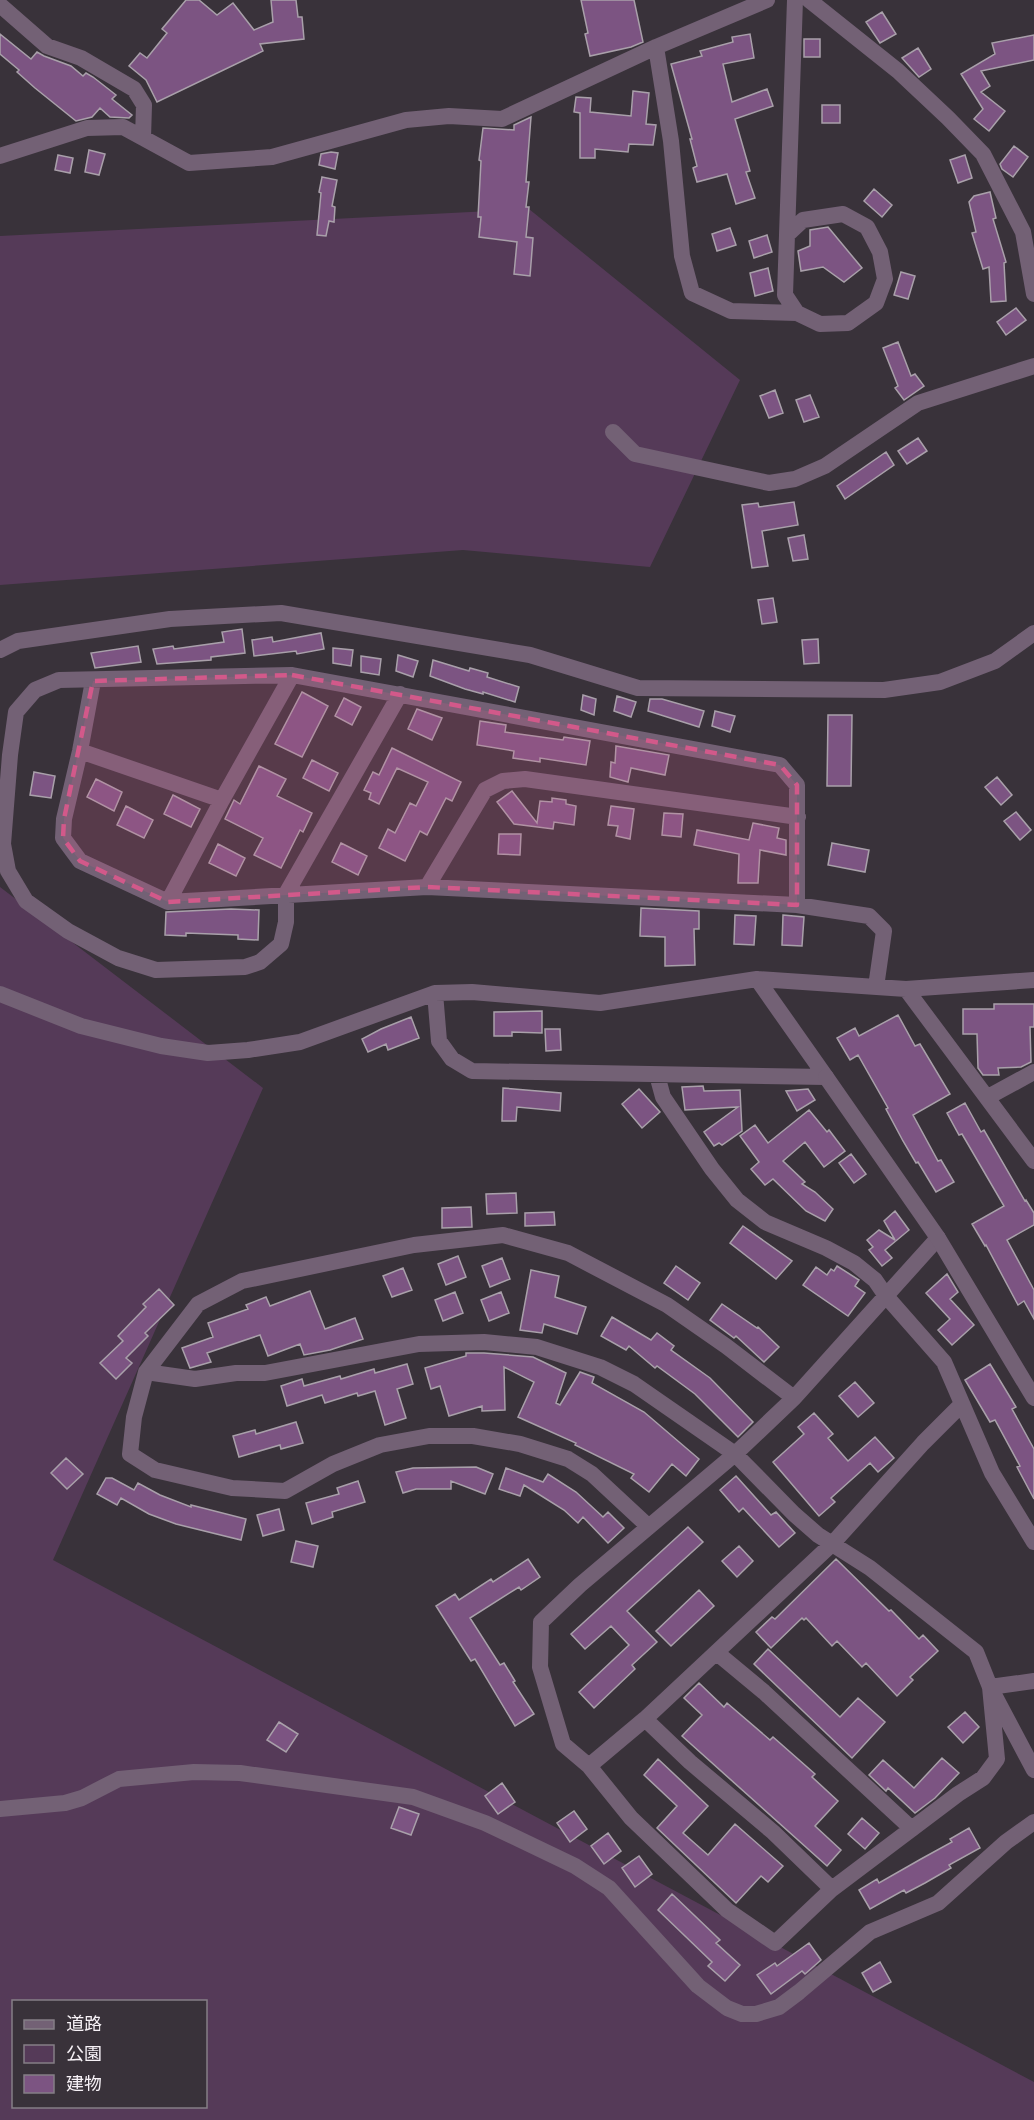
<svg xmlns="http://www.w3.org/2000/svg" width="1034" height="2120" font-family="Manrope,'Noto Sans JP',sans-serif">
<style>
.green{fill:#553a58;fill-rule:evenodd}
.building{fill:#7c5482;stroke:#a9a0aa;stroke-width:1.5}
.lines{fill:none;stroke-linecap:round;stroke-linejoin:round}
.minor{stroke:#736175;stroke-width:16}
.tertiary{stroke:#736175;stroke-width:16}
.marked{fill:#d2598a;fill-opacity:0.2;stroke:#d2598a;stroke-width:4.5;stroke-dasharray:12 8;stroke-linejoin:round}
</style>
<rect width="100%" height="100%" fill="#39323a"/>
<path class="green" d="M529 209 740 380 650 567 463 550 0 585V236Z
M0 887 263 1088 53 1560 1034 2082V2120H0ZM14 2002H206V2106H14Z"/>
<path class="building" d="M186 0H199L217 15 233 3 254 30 273 22 271 0H296L298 17H302L304 39 260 44 263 51 157 102 146 80 129 66 140 53 147 58 167 33 162 29Z
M581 0H634L643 42 631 47 590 56 585 34 588 33Z
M882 12 896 34 880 43 866 22Z
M0 34 31 59 37 52 44 56 71 66 83 76 86 73 93 77 116 95 112 99 132 115 129 118 110 117 100 108 92 117 76 121 35 88 17 72 19 70 0 54Z
M750 34 754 58 723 64 732 102 767 89 773 106 735 119 750 171 746 172 755 198 736 204 727 174 697 182 693 168 697 166 690 139H692L671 64 702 56 700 51 733 42 732 37Z
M1034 35V60L981 71 990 86 981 92 1005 111 989 131 974 119 983 109 961 74 995 54 992 43Z
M804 39H820V57H804Z
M918 48 931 69 919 77 902 58Z
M633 91 649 93 646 124 656 125 653 145 629 144 628 152 595 149V158H580V113L574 112 576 97 591 98 590 112 631 116Z
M822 105H840V123H822Z
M531 117 526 182H529L526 207H529L526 237 533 238 530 276 514 274 517 242 479 237 481 217H478L481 161 479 160 483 128 514 130V125Z
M1014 146 1028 157 1013 177 1002 169 1000 164Z
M89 150 105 154 99 175 85 172Z
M331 152 338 153 335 169 319 165 321 154Z
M58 155 73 158 70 173 55 170Z
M965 155 972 178 958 183 950 160Z
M322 177 337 180 332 206 335 207 334 222 329 221 326 236 317 235 321 193 319 192Z
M874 189 892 205 882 217 864 201Z
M990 192 996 218 993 219 1006 262 1004 263 1006 301 991 302 989 267 983 269 972 233 976 232 969 202 974 196Z
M828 227 862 268 844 282 823 267 801 271 798 251 810 246V230Z
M730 228 736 245 717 251 712 234Z
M767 235 772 252 754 258 749 241Z
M768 268 773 291 755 296 750 273Z
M901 272 915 276 908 299 894 295Z
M1016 308 1026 320 1006 335 997 322Z
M898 342 911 376 915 374 924 386 904 400 895 388 898 386 883 348Z
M775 390 783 413 769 418 760 396Z
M810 395 819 417 804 422 796 400Z
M918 438 927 451 907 464 898 451Z
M886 452 894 465 845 499 837 486Z
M794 502 798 525 762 531 768 566 752 568 742 505 758 503 759 507Z
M804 535 808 559 793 561 788 538Z
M773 598 777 622 762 624 758 600Z
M242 629 245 653 211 657V660L157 664 153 649 173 646 174 649 224 642 222 632Z
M321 633 324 649 297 654 296 651 254 656 252 640 272 637 273 642Z
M818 639 819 663 804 664 802 640Z
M138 646 141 662 95 668 91 653Z
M333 648 353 650 351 666 333 663Z
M398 655 418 661 413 677 396 671Z
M361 656 381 659 379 675 361 672Z
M433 660 469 671 470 668 488 673 487 677 519 687 515 702 483 692V694L465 689 430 676Z
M302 692 328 706 302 757 275 744Z
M583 695 596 699 594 715 581 710Z
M617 696 636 702 631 717 614 711Z
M344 698 361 707 352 725 335 716Z
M650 699H662L704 711 699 727 648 711Z
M417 709 442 718 432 740 408 729Z
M715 711 735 716 730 732 712 726Z
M828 715H852L851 786H827Z
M480 721 506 725 505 732 563 740 564 737 590 741 586 765 540 758V762L513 758 514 751 477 745Z
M616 746 669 755 665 775 631 768 628 782 610 777 611 762 615 763Z
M392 748 461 782 452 801 446 798 427 835 420 831 405 861 379 848 388 829 395 833 410 803 416 806 428 782 397 768 379 804 369 799 371 793 364 790 373 772 379 775Z
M312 760 338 773 329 791 303 778Z
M259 766 286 779 277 796 312 813 303 832 300 830 281 868 254 855 263 838 225 819 234 800 240 804Z
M34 772 55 776 51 798 30 795Z
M997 777 1012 795 1001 805 985 787Z
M96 779 122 792 114 811 87 797Z
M512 791 537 823 540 801 552 802V798L566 800V804L576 806 574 825 554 822 553 829 514 824 497 802Z
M173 795 200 809 191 827 164 814Z
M126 806 153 820 144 838 117 825Z
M611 806 634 809 630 839 616 836 618 826 608 825Z
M1016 812 1031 830 1020 840 1004 821Z
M664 813 683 814 681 837 662 835Z
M753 823 779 828 777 838 786 840V855L760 850 758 883H738L739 854 694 845 697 830 749 840Z
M499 834H521L520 855 498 854Z
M341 843 367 856 358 875 332 862Z
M832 843 869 850 865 872 828 865Z
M218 844 245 858 236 876 209 863Z
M641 908 699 911V929H694L695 965 665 966V937L640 936Z
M231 909 259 910 258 940 238 939V935L186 933V936L165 935 166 912Z
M735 915 756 916 754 945 734 944Z
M783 915 804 917 802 946 782 945Z
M994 1004H1034V1027H1030L1031 1062 1021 1067 998 1068 999 1075H983L978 1068 977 1034H963V1009H994Z
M542 1011V1033L512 1032V1036H494V1012Z
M898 1015 915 1046 920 1044 950 1094 913 1115 938 1161 941 1160 954 1182 936 1192 918 1162 916 1163 903 1141 886 1109 888 1108 858 1055 850 1060 837 1038 855 1028 859 1036Z
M411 1017 419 1038 388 1050 386 1044 368 1052 362 1039 381 1029Z
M545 1029H560L561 1050 546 1051Z
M703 1086 704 1091 740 1090 742 1131 722 1145 719 1143 714 1146 704 1132 738 1107 685 1110 682 1087Z
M503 1088 561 1093 560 1111 517 1107 516 1121H502Z
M639 1089 660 1112 642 1128 622 1104Z
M808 1089 815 1100 797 1111 786 1091Z
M965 1103 981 1132 984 1130 1025 1201 1026 1200 1034 1213V1225L1007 1240 1034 1290V1319L1024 1301 1018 1305 986 1245 985 1246 972 1224 1004 1206 962 1134 959 1135 947 1113Z
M809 1110 827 1132 829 1130 845 1151 824 1167 805 1142 783 1161 805 1182 802 1184 815 1192 833 1209 825 1221 806 1211 773 1179 765 1185 751 1169 759 1162 740 1136 755 1125 768 1143Z
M851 1154 866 1174 854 1183 839 1163Z
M516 1193 517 1213 487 1214 486 1194Z
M471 1207 472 1227 442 1228V1208Z
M895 1211 909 1230 885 1250 892 1258 882 1266 869 1250 873 1247 867 1240 879 1230 895 1240 884 1221Z
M554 1212 555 1225 525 1226V1213Z
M743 1226 792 1261 776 1279 730 1243Z
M458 1256 466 1277 446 1285 438 1264Z
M502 1258 510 1279 490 1287 482 1266Z
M676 1266 700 1283 688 1300 664 1283Z
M837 1266 859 1280 855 1286 865 1293 848 1316 803 1285 816 1267 827 1275 831 1269 834 1271Z
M403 1268 412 1290 392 1297 383 1276Z
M531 1270 559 1276 555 1297 586 1307 577 1334 544 1324 542 1333 520 1330Z
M947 1274 958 1292 950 1299 974 1325 952 1345 938 1330 950 1319 926 1293Z
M159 1289 174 1305 145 1333 148 1336 126 1358 132 1363 116 1379 100 1363 123 1341 118 1336 146 1307 143 1304Z
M310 1291 325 1329 355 1318 363 1339 330 1350 304 1355 300 1344 268 1356 260 1335 207 1353 211 1362 190 1368 182 1348 213 1337 208 1323 248 1309 246 1305 266 1297 270 1306Z
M455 1292 463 1313 443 1321 435 1300Z
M501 1292 509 1313 489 1321 481 1300Z
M722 1304 757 1328 758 1327 779 1347 764 1362 736 1336 734 1338 710 1320Z
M612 1317 651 1340 657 1333 674 1346 671 1350 710 1378 753 1422 738 1437 695 1394 657 1366 655 1368 629 1346 626 1350 601 1336Z
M466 1353H484L533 1357 566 1373 556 1403 560 1405 580 1372 594 1377 592 1383 644 1412 699 1459 686 1476 672 1464 649 1492 631 1478 634 1474 575 1445 576 1443 518 1417 534 1382 504 1367 505 1410 482 1411V1406L449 1416 440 1386 431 1389 425 1368 466 1356Z
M407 1364 413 1384 397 1389 406 1418 385 1425 375 1391 358 1396 357 1393 325 1403 322 1395 287 1406 281 1386 302 1379 304 1386 340 1376 341 1379 374 1369 375 1373Z
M990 1364 1016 1407 1012 1409 1034 1449V1499L1017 1467 1020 1466 995 1420 990 1422 965 1380Z
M855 1382 874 1403 858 1417 839 1396Z
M814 1413 833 1434 828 1438 848 1461 875 1437 894 1458 878 1472 870 1463 831 1498 835 1502 819 1516 773 1462 804 1434 798 1427Z
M296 1422 303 1443 281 1449 280 1445 239 1457 233 1436 255 1430 256 1434Z
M66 1458 83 1474 67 1489 51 1473Z
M476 1467 493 1474 485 1494 451 1481V1489H416L403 1493 396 1472 413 1468Z
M506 1468 543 1482 548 1474 576 1492 603 1517 608 1512 624 1528 608 1543 583 1517 578 1523 564 1510 524 1485 520 1496 499 1489Z
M736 1476 771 1515 776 1512 795 1533 779 1547 743 1508 739 1512 720 1490Z
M106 1478H112L134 1490 138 1483 160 1495 191 1507V1505L246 1519 241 1540 176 1524 149 1514 121 1498 117 1505 97 1494Z
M358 1481 365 1502 332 1512 333 1517 312 1524 306 1503 339 1494 337 1488Z
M279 1509 284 1530 263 1536 257 1515Z
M688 1527 703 1542 627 1611 657 1642 632 1665 635 1669 594 1708 579 1692 629 1645 611 1626 585 1649 571 1634Z
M296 1541 318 1546 313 1567 291 1562Z
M739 1546 753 1561 737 1577 722 1561Z
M528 1559 540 1577 521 1590 519 1587 470 1618 500 1665 504 1663 515 1681 513 1682 534 1714 515 1726 475 1659 471 1661 436 1606 455 1594 459 1600 491 1579 493 1582Z
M836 1559 889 1611 891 1610 919 1639 923 1635 938 1651 910 1677 913 1680 897 1696 866 1663 862 1667 837 1641 832 1646 806 1618 804 1620 802 1618 771 1648 756 1632 772 1617 775 1619Z
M699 1590 714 1606 671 1646 656 1631Z
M768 1649 840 1717 858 1698 885 1722 852 1758 754 1664Z
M699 1683 724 1707 727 1703 770 1740 773 1737 815 1774 812 1777 838 1801 815 1826 841 1850 827 1866 682 1736 702 1715 684 1698Z
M965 1712 979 1727 963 1743 948 1727Z
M279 1722 298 1734 286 1752 267 1740Z
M942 1758 959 1773 935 1798 915 1813 888 1788 886 1791 869 1775 883 1760 914 1788Z
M658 1759 708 1806 683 1833 708 1855 735 1824 783 1866 768 1882 761 1876 736 1903 657 1828 677 1806 644 1775Z
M502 1783 515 1802 498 1814 485 1796Z
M399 1807 419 1814 411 1835 391 1828Z
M574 1811 587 1829 570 1842 557 1823Z
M862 1818 879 1833 865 1849 848 1834Z
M969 1828 980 1848 949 1865 951 1868 925 1883 906 1893 904 1890 870 1909 859 1890 877 1879 879 1883 921 1859 952 1842 950 1839Z
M608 1833 621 1851 604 1864 591 1846Z
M639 1856 652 1874 635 1887 622 1868Z
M672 1894 720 1940 716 1943 740 1965 725 1981 708 1966 712 1962 658 1910Z
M809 1943 821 1960 805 1974 802 1971 771 1994 757 1975 775 1963 777 1966Z
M880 1962 891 1982 873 1992 862 1973Z"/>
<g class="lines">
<path class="minor" d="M809 0 898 71 948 118 983 154 1023 232 1034 294
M0 5 47 46 81 58 134 89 144 105 143 138
M656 47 671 141 682 256 692 293 731 311 797 313
M0 156 87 128 123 127 189 163 272 157 406 120 449 116 502 119 656 47 767 0
M787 235 803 220 843 214 867 227 880 252 885 279 876 303 848 323 820 324 797 313 785 295 787 235 795 0
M613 432 635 454 769 483 795 479 825 466 918 403 1034 366
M0 650 18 641 170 619 281 613 530 655 638 688 884 690 940 682 995 661 1034 633
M93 681 80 751 64 819 63 838 80 861 168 902 427 887 797 905 869 916 884 931 876 987
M400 694 286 894V922L281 944 260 962 245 967 156 970 118 958 68 931 26 901 8 871 3 844 10 755 16 712 35 690 59 680 292 675 780 765 797 785V905
M80 751 222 800
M427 887 485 790 503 781 525 779 798 817
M168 902 222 800 292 675
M757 979 826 1077
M906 989 1034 1161
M435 993 439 1041 452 1059 472 1071 826 1077
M0 994 81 1026 161 1046 208 1053 248 1050 300 1042 435 993 472 992 600 1003 757 979 906 989 1034 980
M657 1075 663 1097 712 1169 737 1200 765 1222 826 1248 854 1263 875 1280 886 1296 944 1362 992 1473 1034 1542
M988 1097 1034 1072
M938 1238 794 1398 735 1454 580 1585 541 1622 540 1667 563 1744 589 1766 631 1818 727 1910 775 1943 832 1889 958 1794 983 1778 997 1759 990 1687
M146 1372 195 1379 236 1373H265L419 1344 484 1342 537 1347 600 1367 634 1384 735 1454 794 1514 818 1535 870 1568 976 1652 990 1687 1034 1770
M648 1526 592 1474 568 1459 520 1444 473 1436H429L380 1445 333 1464 285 1491 232 1488 155 1470 130 1454 134 1417 146 1372 198 1304 242 1281 414 1245 503 1235 568 1253 667 1305 726 1346 794 1398
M717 1653 764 1692 912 1829
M990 1687 1034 1681
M645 1719 690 1762 773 1832 832 1889
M589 1766 645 1719 833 1543 923 1443 961 1405
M0 1809 65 1803 82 1798 119 1779 194 1772 240 1773 413 1797 485 1823 575 1866 609 1888 698 1986 727 2008 742 2014H756L779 2007 799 1992 870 1932 938 1903 1006 1842 1034 1822"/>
<path class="tertiary" d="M826 1077 938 1238 1034 1398"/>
</g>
<path class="marked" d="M292 675 780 765 797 785V905L427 887 168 902 80 861 63 838 64 819 93 681Z"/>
<rect x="12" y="2000" width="195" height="108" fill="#39323a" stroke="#857f86" stroke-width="1.5"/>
<rect x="24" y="2020" width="30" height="9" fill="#736175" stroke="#857f86" stroke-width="1.5"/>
<text x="66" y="2030" font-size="18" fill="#f7f2f7">道路</text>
<rect x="24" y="2045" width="30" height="18" fill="#553a58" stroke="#857f86" stroke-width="1.5"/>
<text x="66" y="2060" font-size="18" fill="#f7f2f7">公園</text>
<rect x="24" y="2075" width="30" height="18" fill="#7c5482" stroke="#857f86" stroke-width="1.5"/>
<text x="66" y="2090" font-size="18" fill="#f7f2f7">建物</text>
</svg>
